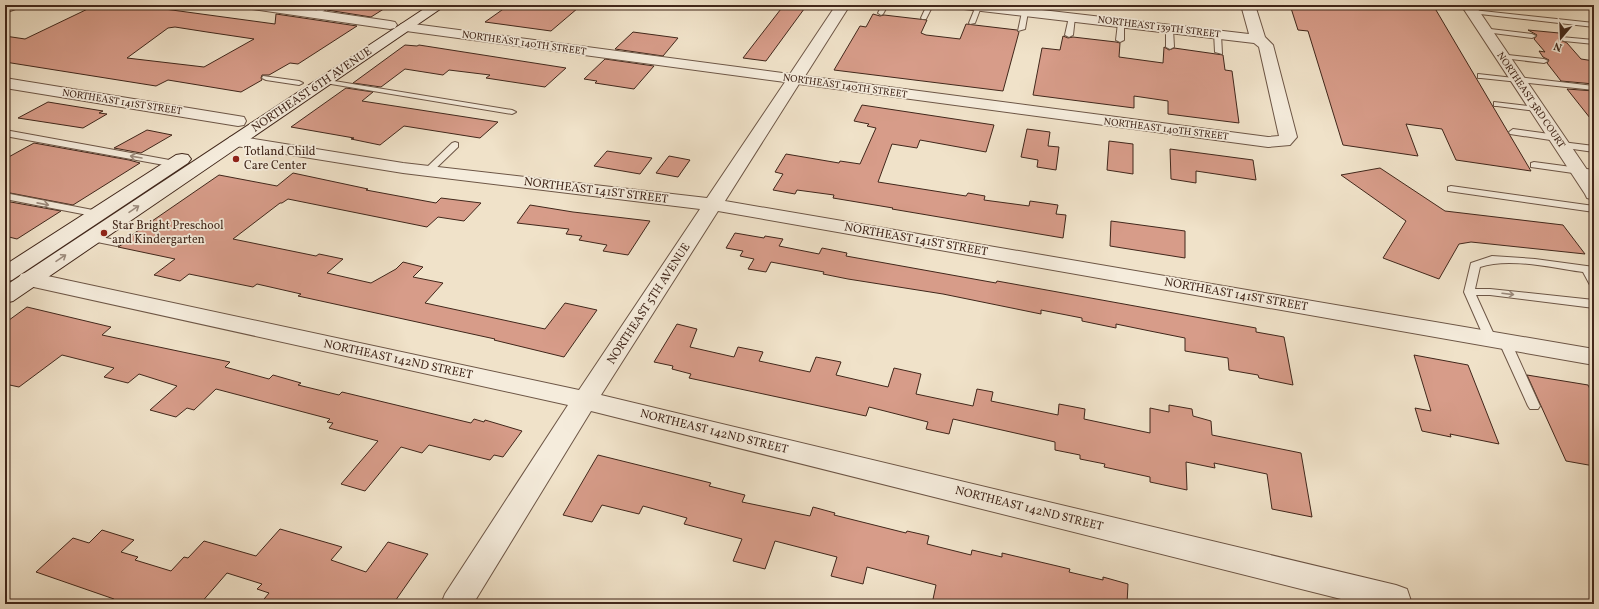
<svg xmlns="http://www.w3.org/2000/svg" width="1599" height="609" font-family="Vollkorn,serif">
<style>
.building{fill:#d79c89;stroke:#41271b;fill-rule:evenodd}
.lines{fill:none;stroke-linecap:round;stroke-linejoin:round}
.service-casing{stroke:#6d5646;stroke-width:2}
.minor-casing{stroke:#6d5646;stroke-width:2}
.tertiary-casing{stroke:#6d5646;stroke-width:2}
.secondary-casing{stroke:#41271b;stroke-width:2}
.service{fill:#f5ecdc;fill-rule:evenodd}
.minor{fill:#f5ecdc;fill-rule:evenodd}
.tertiary{fill:#f5ecdc;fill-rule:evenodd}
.secondary{fill:#f5ecdc;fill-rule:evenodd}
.oneway{stroke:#9b8a7c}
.poi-dot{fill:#8f2418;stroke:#f5ecdc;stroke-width:1.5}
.labels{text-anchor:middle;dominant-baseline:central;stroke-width:3.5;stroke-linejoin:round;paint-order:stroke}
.far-street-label{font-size:10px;fill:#41271b;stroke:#f5ecdc}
.street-label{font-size:12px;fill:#41271b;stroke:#f5ecdc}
.poi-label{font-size:12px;fill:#41271b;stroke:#f5ecdc;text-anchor:start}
</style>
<rect width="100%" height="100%" fill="#f0e2c9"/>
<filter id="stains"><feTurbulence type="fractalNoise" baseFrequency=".005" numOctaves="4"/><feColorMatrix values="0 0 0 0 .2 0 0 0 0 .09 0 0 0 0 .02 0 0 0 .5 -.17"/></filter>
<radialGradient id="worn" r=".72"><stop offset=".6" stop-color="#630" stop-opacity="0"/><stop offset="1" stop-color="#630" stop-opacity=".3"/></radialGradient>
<path class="building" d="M96 5H135L275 24 276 14 357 26 298 64 290 63 269 75H262L261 78 262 80 241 92 168 80 156 86 5 62V36L25 39ZM175 27 207 32 254 39 204 67 127 58 168 28Z
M334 5H390L371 17 327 10Z
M509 5H553L578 8 551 31 485 22Z
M784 5H807L766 61 743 58Z
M1290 5H1433L1531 171 1456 160 1442 129 1406 124 1418 156 1343 145 1308 31 1298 30Z
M873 14 880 16 884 15 927 20 921 33 926 35 960 39 966 24 1017 30 1019 32 1003 91 834 70 860 26 866 27Z
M1528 30 1559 33 1561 36 1559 39 1567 43 1581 59 1594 61V84L1561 81 1547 63 1549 60 1543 57 1539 51 1545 52 1534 39 1537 35Z
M633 32 678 38 663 56 615 49Z
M1063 36 1068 38 1073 37 1116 42 1120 43 1119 57 1163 63 1164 47 1169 50 1174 48 1223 55 1225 70 1232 71 1239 123 1168 114V101L1134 96V108L1033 95 1042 48 1060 50Z
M405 45 417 46 419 45 566 68 545 87 486 78 490 75 449 70 443 75 405 69 381 87 353 83Z
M605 59 654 66 634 89 595 83 597 81 584 79Z
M346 88 373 92 362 101 498 122 480 138 404 126 380 145 351 139 354 138 291 127Z
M1567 89 1594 91V123Z
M48 102 103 111 99 113 107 114 83 128 18 118Z
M862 105 994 125 986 152 920 140 917 148 892 144 878 182 966 196 968 193 985 196 984 200 1029 206 1030 201 1058 205 1056 214 1066 215 1063 238 892 209 893 208 833 198 834 195 797 190 795 194 773 190 783 174 775 172 786 154 839 163 840 161 860 164 876 128 867 126 869 124 854 121Z
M1027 129 1050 132 1048 146 1059 147 1056 170 1037 167 1038 160 1021 157Z
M147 130 172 135 141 153 114 148Z
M1109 141 1133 144V174L1107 170Z
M34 143 129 160 140 163 73 205 5 192V159Z
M1170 149 1253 160 1256 180 1196 171V183L1171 179Z
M607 151 652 158 640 174 594 166Z
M669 156 690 160 678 177 656 173Z
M1380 168 1445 211 1563 225 1585 254 1471 242 1459 244 1439 279 1383 258 1406 221 1341 175Z
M293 173 368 189 366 190 436 203 441 198 481 203 464 221 438 217 427 227 288 199 282 203H280L233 239 316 256 319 254 343 259 327 273 371 283 396 269 403 262 423 267 413 277 443 283 425 303 545 329 565 303 597 310 564 357 494 340 495 339 298 296 301 294 257 284 253 287 189 274 180 281 154 275 175 259 118 247 123 244V241L219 175 277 186Z
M5 201 61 211 17 239 5 236Z
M530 205 573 212 650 221 628 255 603 251 607 245 579 240 582 236 566 234 569 229 517 223Z
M1111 221 1185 231V258L1110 246Z
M735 233 764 238 765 236 783 239 779 246 819 254 822 248 847 253 846 256 996 283 997 281 1256 328V332L1284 337 1293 385 1259 378 1258 375 1229 370 1228 358 1185 351V338L1150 331 1116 324V328L1082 321V318L1041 310V314L943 294 848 279 823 274 824 272 771 262 766 272 748 269 754 259 740 256 743 251 726 248Z
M27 307 111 327 102 335 230 362 225 367 269 379 273 375 301 383 298 385 339 395 342 392 471 423 474 419 484 422 485 420 522 431 503 457 494 455 490 460 429 445 422 453 401 447 365 491 341 484 378 441 329 428 333 423 327 422 330 419 216 389 194 410 187 408 176 417 150 410 177 386 139 374 128 383 104 377 114 368 62 355 19 387 5 384V323Z
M677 324 697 329 690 347 734 357 738 347 763 352 759 361 810 372 816 357 841 362 836 375 888 387 894 368 921 374 916 394 973 406 977 389 993 392 991 401 1058 415 1059 404 1085 409 1084 419 1150 433V408L1169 412V405L1192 409 1193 416 1211 421 1212 435 1301 453 1312 517 1272 509 1267 474 1214 463 1215 468 1186 462 1187 490 1150 482V477L1104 467 1105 464 1080 459V455L1055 450V442L953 419 949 434 926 429 928 422 869 407 866 416 689 378 691 374 672 369 673 366 654 362Z
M1414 355 1468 365 1499 444 1450 434 1451 437 1422 431 1415 408 1431 411Z
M1527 375 1588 385 1594 397V466L1566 461Z
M598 455 711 483 709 486 745 495 742 502 810 516 813 507 835 513 834 515 906 533 907 531 929 536 927 544 971 555 972 550 1002 557V553L1070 569 1069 572 1103 580V577L1128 584 1127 604H932L936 585 867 567 863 584 831 576 837 557 775 541 765 569 733 561 742 539 684 524 687 518 643 506 639 514 602 505 592 522 563 515Z
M280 529 342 547 331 560 366 572 388 542 428 554 393 604H260L269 593 257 589 262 584 227 573 200 604H108L114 599 36 572 73 538 89 543 102 530 134 540 121 552 138 557 135 560 171 571 184 557 188 558 204 541 256 556Z"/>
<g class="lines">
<defs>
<path id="service" d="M325 5H333L317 15H313V13Z
M882 5H888L883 14 881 15 878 13Z
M927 5H933L926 19H922L921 18Z
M976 6 981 7 975 23 970 24 969 23Z
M1025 10 1028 12 1025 29 1018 31 1022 12Z
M1473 10 1594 23V27L1471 13 1470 12Z
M1072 15 1075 17 1073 35 1069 37 1065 35 1069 17Z
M1121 21 1124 23V40L1120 42 1116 40 1118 23Z
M1166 27 1173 29 1174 47 1170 49 1166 47Z
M1482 28 1532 34 1536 36 1532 38 1485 32H1482Z
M1214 32 1221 34 1222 54 1215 52Z
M1561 37 1594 40V44L1564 41 1560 39Z
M1499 54 1544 59 1548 61 1544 63 1502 58H1499Z
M1478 74 1514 78 1517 77 1594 86V90L1481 78H1478Z
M263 76 299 81 303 83 299 85 266 80 262 78Z
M322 79 512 110 516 112 512 114 325 83 321 81Z
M1494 102 1537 107 1541 109 1537 111 1497 106H1494Z
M1513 129 1557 135 1561 138 1557 141 1510 134 1509 132Z
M5 130 175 161 180 164 175 167 5 136Z
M455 142 458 143V147L431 173H425V169L452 143Z
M1562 142 1594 146V152L1559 147V143Z
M1534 162 1594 170V176L1531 167V163Z
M1451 186 1594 206V212L1448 191V187Z
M5 193 98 211 103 214 98 217 5 199Z
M91 235 121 241 122 243 117 246 87 240 86 238 87 236Z
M1492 256 1535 259 1594 267V286L1590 285 1583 272C1553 268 1509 257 1480 267L1475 289H1490L1594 300V308L1490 295H1476L1496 339 1494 342H1486L1464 292 1471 263Z
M1505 338 1511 342 1540 406 1538 409H1530L1528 406 1499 342Z"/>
<path id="minor" d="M5 5H20L18 8 5 13Z
M245 5H280L390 21 395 22 397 25 395 28 390 29 252 9 247 8Z
M836 5H850L805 76 1268 137 1279 136 1259 47 1254 43 964 9 959 8 957 5H999L1249 34 1241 5H1255L1265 37 1273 45 1297 137 1290 145 1268 147 799 84 725 201 1594 349V365L718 211 601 395 1396 585 1407 589 1412 604H1361L591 411 473 604H441L445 594 568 405 29 286 21 284 18 279 21 274 29 272 579 390 700 209 403 173 236 146 230 145 227 141 230 137 236 136 403 163 707 198 785 82 406 31 401 30 399 27 401 24 406 23 790 74Z
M1461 5H1475L1594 180V200L1587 198 1585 194Z"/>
<path id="tertiary" d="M5 78 238 116 244 117 246 121 244 125 238 126 5 88Z"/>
<path id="secondary" d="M430 5H446L13 301 5 303V286Z
M182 154 188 155 191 159 188 163 12 280 5 282V265L176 155Z"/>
</defs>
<use href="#service" class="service-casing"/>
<use href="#minor" class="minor-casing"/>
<use href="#tertiary" class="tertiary-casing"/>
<use href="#secondary" class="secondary-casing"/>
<use href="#service" class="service"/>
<use href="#minor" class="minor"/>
<use href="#tertiary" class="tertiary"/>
<use href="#secondary" class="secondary"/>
</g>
<defs><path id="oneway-shaft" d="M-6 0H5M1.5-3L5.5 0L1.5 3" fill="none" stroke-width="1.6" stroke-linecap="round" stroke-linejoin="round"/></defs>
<g class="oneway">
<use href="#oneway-shaft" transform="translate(136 157) rotate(-170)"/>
<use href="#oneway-shaft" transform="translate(43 204) rotate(11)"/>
<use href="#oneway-shaft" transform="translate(134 209) rotate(-34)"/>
<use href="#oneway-shaft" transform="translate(61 258) rotate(-34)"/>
<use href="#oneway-shaft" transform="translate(1508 294) rotate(7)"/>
</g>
<g class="poi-dot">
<circle cx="236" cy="159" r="4"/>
<circle cx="104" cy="233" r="4"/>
</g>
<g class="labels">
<g class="far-street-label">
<text transform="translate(1159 27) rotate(7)">NORTHEAST 139TH STREET</text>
<text transform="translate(524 43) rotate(8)">NORTHEAST 140TH STREET</text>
<text transform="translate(845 86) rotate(8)">NORTHEAST 140TH STREET</text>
<text transform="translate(1531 100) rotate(56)">NORTHEAST 3RD COURT</text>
<text transform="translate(122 102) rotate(9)">NORTHEAST 141ST STREET</text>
<text transform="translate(1166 129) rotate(7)">NORTHEAST 140TH STREET</text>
</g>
<g class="street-label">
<text transform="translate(312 90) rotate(-34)">NORTHEAST 6TH AVENUE</text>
<text transform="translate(596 191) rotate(7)">NORTHEAST 141ST STREET</text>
<text transform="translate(916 240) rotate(10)">NORTHEAST 141ST STREET</text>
<text transform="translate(1236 295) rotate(10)">NORTHEAST 141ST STREET</text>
<text transform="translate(649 304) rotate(-57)">NORTHEAST 5TH AVENUE</text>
<text transform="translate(398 360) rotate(12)">NORTHEAST 142ND STREET</text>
<text transform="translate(714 432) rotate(14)">NORTHEAST 142ND STREET</text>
<text transform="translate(1029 509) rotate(14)">NORTHEAST 142ND STREET</text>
</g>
<g class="poi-label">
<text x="244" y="152">Totland Child<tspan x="244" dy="14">Care Center</tspan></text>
<text x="112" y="226">Star Bright Preschool<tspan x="112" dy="14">and Kindergarten</tspan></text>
</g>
</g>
<rect width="1599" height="609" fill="none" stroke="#f0e2c9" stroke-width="20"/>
<rect x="6" y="6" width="1587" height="597" fill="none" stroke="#41271b" stroke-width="2"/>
<rect x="10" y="10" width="1579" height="589" fill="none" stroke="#41271b"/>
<g transform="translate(1561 38) rotate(199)" stroke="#f5ecdc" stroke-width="3" paint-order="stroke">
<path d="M0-3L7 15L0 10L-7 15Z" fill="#41271b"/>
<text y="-6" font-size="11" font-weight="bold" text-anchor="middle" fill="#41271b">N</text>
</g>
<rect width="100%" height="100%" filter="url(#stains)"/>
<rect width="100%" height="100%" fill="url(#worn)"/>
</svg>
